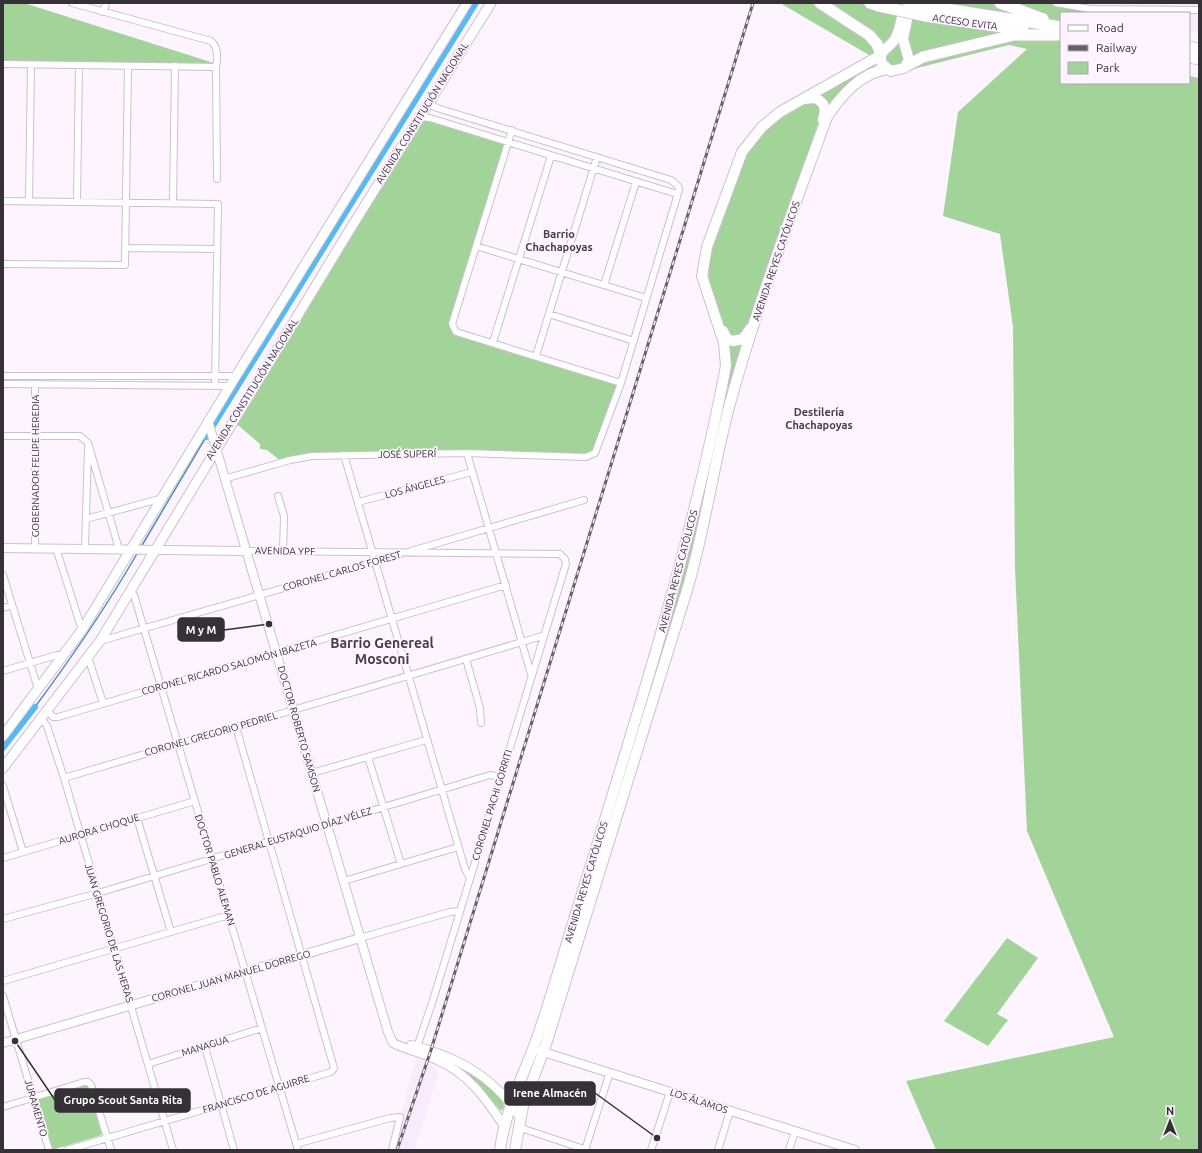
<svg xmlns="http://www.w3.org/2000/svg" width="1202" height="1153" font-family="Ubuntu,sans-serif">
<style>
.built{fill:#faeafd}
.green{fill:#a2d49a}
.lines{fill:none;stroke-linecap:round;stroke-linejoin:round}
.stream{stroke:#4b91bb;stroke-width:1.5}
.canal{stroke:#54baf3;stroke-width:6}
.minor-casing{stroke:#cdbfd1;stroke-width:8}
.tertiary-casing{stroke:#cdbfd1;stroke-width:10}
.secondary-casing{stroke:#cdbfd1;stroke-width:11}
.primary-casing{stroke:#cdbfd1;stroke-width:12}
.trunk-casing{stroke:#cdbfd1;stroke-width:13}
.minor{stroke:#fff;stroke-width:6}
.tertiary{stroke:#fff;stroke-width:8}
.secondary{stroke:#fff;stroke-width:9}
.primary{stroke:#fff;stroke-width:10}
.trunk{stroke:#fff;stroke-width:11}
.rail-casing{stroke:#676068;stroke-width:3}
.rail{stroke:#fdf4ff;stroke-width:1.5;stroke-dasharray:4.5;stroke-linecap:butt}
.trunk-bridge-casing{stroke:#cdbfd1;stroke-width:13;stroke-linecap:butt}
.trunk-bridge{stroke:#fff;stroke-width:11}
.labels{text-anchor:middle;dominant-baseline:central;stroke-width:3.5;stroke-linejoin:round;paint-order:stroke}
.street-label{font-size:10px;fill:#363037;stroke:#fdf4ff}
.neighbourhood-label{font-size:11px;font-weight:bold;fill:#483c4a;stroke:#fdf4ff}
.district-label{font-size:14px;font-weight:bold;fill:#483c4a;stroke:#fdf4ff}
.leader{fill:none;stroke:#363037;stroke-width:1.5}
.callout-dot{fill:#363037;stroke:#fdf4ff;stroke-width:1.5}
.callout{fill:#363037;stroke:#363037;stroke-width:1.5}
.callout-label{font-size:11px;text-anchor:middle;font-weight:bold;fill:#fff}
</style>
<rect width="100%" height="100%" fill="#fdf4ff"/>
<path class="built" d="M1078 3H1199V34L1189 32V13H1117Z
M416 1058 428 1063 439 1072 414 1150H397L400 1117Z"/>
<path class="green" d="M3 3H24L217 64 216 67 3 64Z
M780 3H1078L1117 13H1061V83H1189V76L1199 78V1150H936L906 1081 1114 1037 1027 831 1015 569 1013 327 1000 234 943 216 958 112 1027 49 1009 45 913 69 901 65 892 67 885 60 869 55Z
M874 64V67L863 73 832 100 828 105 815 95Z
M809 100 821 104 819 121 758 299 741 338 726 335C717 306 705 286 709 255 724 214 741 144 776 118 786 110 798 106 809 100Z
M420 117 508 143 452 327 456 332 621 383 593 455 316 456 282 462 267 450 260 449V444L233 421Z
M743 344 731 387H729L726 385 730 363 728 345Z
M722 404 726 405 690 561 656 678 652 676 683 572Z
M1007 938 1038 958 997 1014 1008 1020 988 1046 944 1021Z
M455 1064C468 1071 506 1091 504 1108L501 1111 479 1086Z
M88 1085 102 1135 52 1150 37 1099Z"/>
<g class="lines">
<path class="stream" d="M141 547 206 437
M35 707C72 657 107 606 138 552"/>
<path class="canal" d="M206 437 476 3
M3 748 35 707"/>
<defs>
<path id="minor" d="M1056 3 1090 9 1199 10
M103 12 106 3
M3 64 216 67C218 58 218 47 211 41L72 3
M216 67 217 179
M420 117 430 118 677 194
M512 130 452 324 456 332 621 383
M3 201 218 204 215 386
M29 202 31 65
M77 202 79 65
M173 203 175 66
M476 246 646 298
M126 248 217 249
M3 264 125 265 128 66
M604 285 636 182
M549 314 634 341
M493 342 551 156
M536 356 597 157
M3 376H236
M3 384 230 386
M3 436H80L88 443
M88 443 119 549
M467 453 531 674
M344 455 465 869 470 878
M224 479 290 460 312 456 467 453 586 457 595 453 621 383 679 190 678 186 671 180 437 108 429 104
M278 496 284 516 283 551
M358 502 472 472
M86 519 163 498
M35 548V384
M56 548 82 630
M85 549 88 448
M245 551 560 554 565 559 566 564 433 1000 416 1050
M411 551 584 500
M3 575 38 689
M129 592 134 595 144 629 298 1150
M3 608 12 605
M100 641 399 555
M88 657 103 703
M466 659 480 708 481 723
M3 671 57 655 65 654
M47 711 53 717H58L506 585
M41 718 47 726 64 778 173 1150
M368 757 401 864
M312 773 426 740
M64 778 542 636
M3 786 23 852
M137 818 171 932
M3 858 195 801
M344 881 458 847
M3 919 98 893 490 775 501 777
M360 938 450 912 460 911
M3 981 229 915
M3 996 49 1150
M205 1047 234 1150
M148 1064 262 1028
M3 1107 84 1082H88L91 1085 111 1150
M518 1127 587 1150
M296 1144 390 1118 400 1117 392 1150
M67 1150 331 1072 334 1068 236 727
M585 1150 610 1072
M651 1150 670 1092
M718 1150 730 1111
M789 1150 795 1131"/>
<path id="tertiary" d="M208 421 388 1032 393 1043C407 1050 423 1053 437 1060 468 1073 486 1099 504 1126
M3 548 245 551
M3 1043 360 938
M411 1045C456 1056 496 1077 520 1118
M537 1050 855 1150"/>
<path id="secondary" d="M3 736 82 630 236 376 467 3
M3 768 100 641 349 231 491 3"/>
<path id="primary" d="M905 3C902 14 901 29 895 39 889 49 877 50 882 64L891 71 904 68 909 60 903 39 910 5
M803 99 815 98C826 103 826 109 823 120
M723 331 727 339 733 341 743 339 750 329
M500 1150C505 1110 524 1075 537 1038 549 1004 559 970 569 936 627 747 689 560 726 366L724 343 702 276 707 247 742 152 762 127 780 112 881 55
M515 1150 523 1106 546 1044 687 590C705 530 713 467 729 407 756 308 792 212 827 117 841 96 860 73 887 69"/>
<path id="trunk" d="M820 3 869 35 877 44 881 55
M870 3 879 6
M1000 3 1043 19
M927 6 1061 27
M926 16 1023 30
M1189 47 1199 49
M1189 57 1199 59
M908 65 923 57 1014 35H1058"/>
</defs>
<use href="#minor" class="minor-casing"/>
<use href="#tertiary" class="tertiary-casing"/>
<use href="#secondary" class="secondary-casing"/>
<use href="#primary" class="primary-casing"/>
<use href="#trunk" class="trunk-casing"/>
<use href="#minor" class="minor"/>
<use href="#tertiary" class="tertiary"/>
<use href="#secondary" class="secondary"/>
<use href="#primary" class="primary"/>
<use href="#trunk" class="trunk"/>
<defs>
<path id="rail" d="M397 1150 431 1050 753 3"/>
</defs>
<use href="#rail" class="rail-casing"/>
<use href="#rail" class="rail"/>
<defs>
<path id="trunk-bridge" d="M909 3 927 6
M879 6 926 16"/>
</defs>
<use href="#trunk-bridge" class="trunk-bridge-casing"/>
<use href="#trunk-bridge" class="trunk-bridge"/>
</g>
<g class="labels">
<g class="street-label">
<text transform="translate(965 22) rotate(8)">ACCESO EVITA</text>
<text transform="translate(422 113) rotate(-58)">AVENIDA CONSTITUCIÓN NACIONAL</text>
<text transform="translate(776 261) rotate(-71)">AVENIDA REYES CATÓLICOS</text>
<text transform="translate(252 389) rotate(-58)">AVENIDA CONSTITUCIÓN NACIONAL</text>
<text transform="translate(407 454) rotate(-1)">JOSÉ SUPERÍ</text>
<text transform="translate(35 466) rotate(-90)">GOBERNADOR FELIPE HEREDIA</text>
<text transform="translate(415 487) rotate(-15)">LOS ÁNGELES</text>
<text transform="translate(285 551) rotate(1)">AVENIDA YPF</text>
<text transform="translate(342 571) rotate(-16)">CORONEL CARLOS FOREST</text>
<text transform="translate(678 571) rotate(-75)">AVENIDA REYES CATÓLICOS</text>
<text transform="translate(229 667) rotate(-16)">CORONEL RICARDO SALOMÓN IBAZETA</text>
<text transform="translate(299 729) rotate(74)">DOCTOR ROBERTO SAMSON</text>
<text transform="translate(211 734) rotate(-16)">CORONEL GREGORIO PEDRIEL</text>
<text transform="translate(492 805) rotate(-73)">CORONEL PACHI GORRITI</text>
<text transform="translate(99 829) rotate(-17)">AURORA CHOQUE</text>
<text transform="translate(298 833) rotate(-17)">GENERAL EUSTAQUIO DÍAZ VÉLEZ</text>
<text transform="translate(215 870) rotate(73)">DOCTOR PABLO ALEMAN</text>
<text transform="translate(586 882) rotate(-73)">AVENIDA REYES CATÓLICOS</text>
<text transform="translate(109 933) rotate(73)">JUAN GREGORIO DE LAS HERAS</text>
<text transform="translate(231 976) rotate(-16)">CORONEL JUAN MANUEL DORREGO</text>
<text transform="translate(205 1046) rotate(-17)">MANAGUA</text>
<text transform="translate(256 1094) rotate(-17)">FRANCISCO DE AGUIRRE</text>
<text transform="translate(699 1101) rotate(18)">LOS ÁLAMOS</text>
<text transform="translate(36 1108) rotate(74)">JURAMENTO</text>
</g>
<g class="neighbourhood-label">
<text x="559" y="234">Barrio<tspan x="559" dy="13">Chachapoyas</tspan></text>
<text x="819" y="412">Destilería<tspan x="819" dy="13">Chachapoyas</tspan></text>
</g>
<g class="district-label">
<text x="382" y="643">Barrio Genereal<tspan x="382" dy="16">Mosconi</tspan></text>
</g>
</g>
<path class="leader" d="M269 624L224 630M657 1138L595 1093M15 1041L55 1100"/>
<g class="callout-dot">
<circle cx="269" cy="624" r="4"/>
<circle cx="657" cy="1138" r="4"/>
<circle cx="15" cy="1041" r="4"/>
</g>
<g class="callout">
<rect x="178" y="618" width="46" height="23" rx="4"/>
<rect x="505" y="1082" width="90" height="23" rx="4"/>
<rect x="55" y="1089" width="135" height="23" rx="4"/>
</g>
<g class="callout-label">
<text x="201" y="634">M y M</text>
<text x="550" y="1097">Irene Almacén</text>
<text x="123" y="1104">Grupo Scout Santa Rita</text>
</g>
<rect width="1202" height="1153" fill="none" stroke="#363037" stroke-width="8"/>
<rect x="1060" y="12" width="130" height="72" fill="#fdf4ff" stroke="#ada6af"/>
<rect x="1068" y="25" width="20" height="6" fill="#ffffff" stroke="#ada6af"/>
<text x="1096" y="32" font-size="12" fill="#363037">Road</text>
<rect x="1068" y="45" width="20" height="6" fill="#676068" stroke="#ada6af"/>
<text x="1096" y="52" font-size="12" fill="#363037">Railway</text>
<rect x="1068" y="62" width="20" height="12" fill="#a2d49a" stroke="#ada6af"/>
<text x="1096" y="72" font-size="12" fill="#363037">Park</text>
<g transform="translate(1170 1121)" stroke="#fdf4ff" stroke-width="3" paint-order="stroke">
<path d="M0-3L7 15L0 10L-7 15Z" fill="#363037"/>
<text y="-6" font-size="11" font-weight="bold" text-anchor="middle" fill="#363037">N</text>
</g>
</svg>
